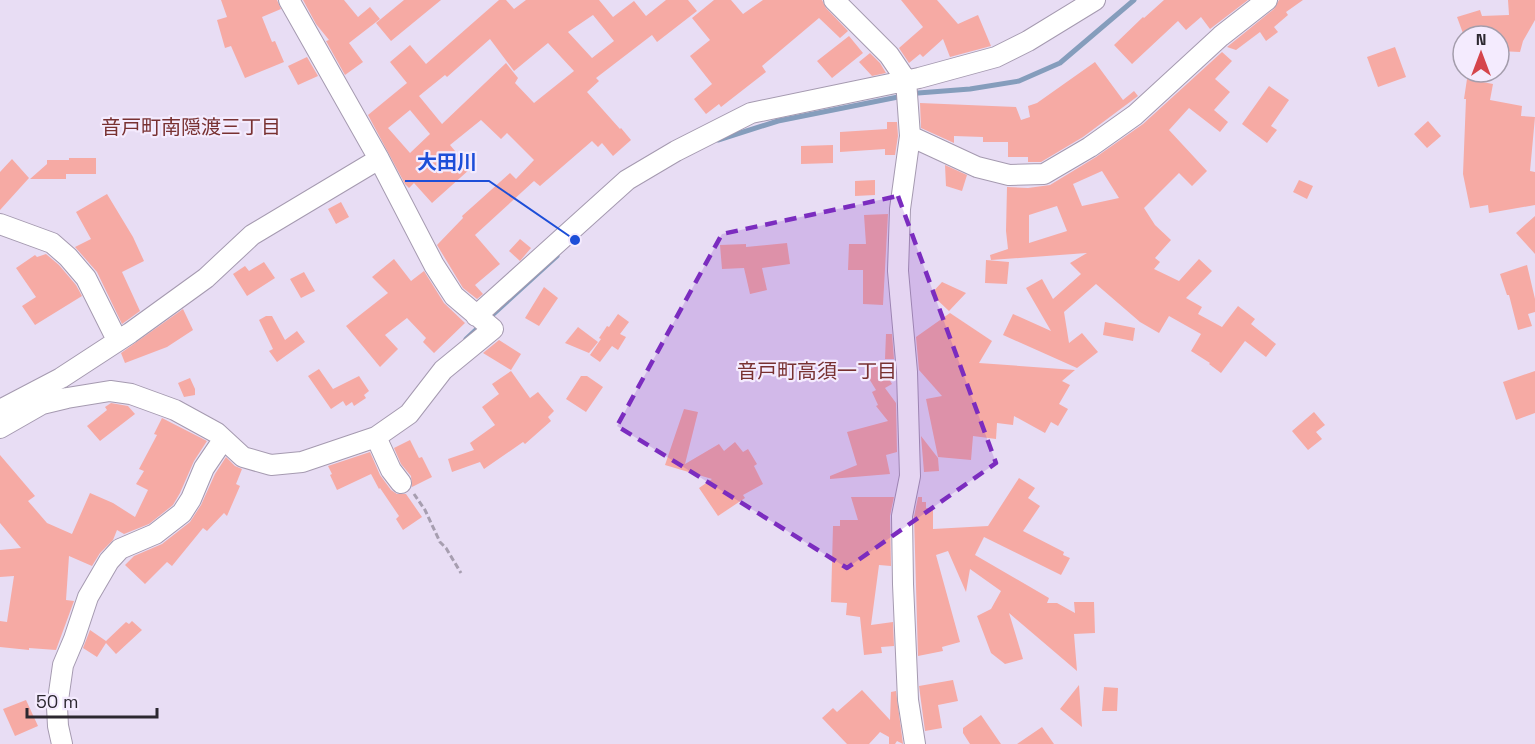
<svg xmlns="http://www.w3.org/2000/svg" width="1535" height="744" font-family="'Space Grotesk','Noto Sans JP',sans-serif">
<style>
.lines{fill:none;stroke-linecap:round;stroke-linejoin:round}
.stream{stroke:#859dbc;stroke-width:5}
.building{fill:#f6aaa4;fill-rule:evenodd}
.street-casing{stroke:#a59ab0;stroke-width:22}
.path{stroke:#a79eb0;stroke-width:3;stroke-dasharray:6 3;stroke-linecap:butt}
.street{stroke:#fff;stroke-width:20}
.marked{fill:#7b2cbf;fill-opacity:0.2;stroke:#7b2cbf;stroke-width:4.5;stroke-dasharray:12 8;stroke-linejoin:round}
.labels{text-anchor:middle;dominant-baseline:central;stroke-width:4.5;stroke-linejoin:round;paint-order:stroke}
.neighbourhood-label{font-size:20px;fill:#783131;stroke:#f4ebfe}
.leader{fill:none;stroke:#1d4ed8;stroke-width:2}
.callout-dot{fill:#1d4ed8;stroke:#f4ebfe;stroke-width:2}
.callout-label{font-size:20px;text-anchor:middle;font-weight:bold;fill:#1d4ed8;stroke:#f4ebfe;stroke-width:4.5;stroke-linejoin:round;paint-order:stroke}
</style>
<rect width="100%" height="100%" fill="#e8ddf4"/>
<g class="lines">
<path class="stream" d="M718 140 778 121 918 93 970 89 1019 81 1060 63 1134 0
M488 319 557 256
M466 339 481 325"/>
</g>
<path class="building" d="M221 0H277L281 9 262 17 272 42 275 41 284 62 245 78 231 46 225 48 217 20 227 17Z
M303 0H344L358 17 370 7 380 19 349 43 363 62 345 75 326 41 329 40 316 24Z
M404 0H441L391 41 376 23Z
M499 0H506L514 9 526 0H599L613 17 634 1 646 16 666 0H688L697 11 657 42 652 35 596 78 599 81 587 92 620 129 621 128 631 140 613 156 602 143 598 147 592 141 540 186 534 181 475 235 500 264 475 285 483 294 477 299 463 288 437 245 463 218 462 216 510 173 516 179 534 160 507 133 501 139 481 120 450 145 470 169 432 203 414 183 409 188 405 184 368 115 407 83 390 62 410 45 426 64ZM593 15 614 41 592 58 568 32ZM490 39 514 71 548 43 574 71 534 103 515 83 518 78 506 63 442 124 419 96 445 75 447 77ZM410 110 430 134 410 153 388 128Z
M714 0H731L743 14 763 0H822L826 8 848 31 840 38 819 18 762 66 766 72 721 107 719 104 706 114 694 99 712 84 690 56 710 40 692 18Z
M901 0H937L958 24 978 15 991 46 950 57 943 39 923 57 920 54 909 63 899 48 923 27Z
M1164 0H1248L1210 29 1201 17 1186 30 1178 21 1132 64 1114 45 1143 17 1144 18Z
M1279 0H1303L1286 12 1288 15 1274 27 1278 32 1266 41 1260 32 1236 50 1227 47 1274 9Z
M1508 0H1535V20L1523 41 1520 52 1499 51V35L1464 36 1457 17 1480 10 1482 16 1509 15Z
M849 36 863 53 832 78 817 61Z
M1395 47 1406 77 1378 87 1367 57Z
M1222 52 1232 61 1215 79 1230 92 1214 110 1228 122 1220 132 1189 108 1169 130 1207 171 1192 186 1179 173 1144 208 1155 225 1171 240 1155 258 1160 262 1154 269 1179 281 1199 259 1212 271 1186 298 1202 307 1198 314 1222 327 1238 306 1255 319 1251 324 1276 344 1266 357 1245 341 1221 373 1209 364 1210 363 1191 351 1201 334 1169 316 1159 333 1140 322 1096 284 1064 312 1069 343 1082 333 1098 352 1077 368 1003 335 1013 314 1051 331 1026 288 1042 279 1053 299 1081 274 1070 263 1087 253 991 260 990 255 1008 249 1006 231 1007 187 1028 188 1050 185 1096 157 1143 124ZM1102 171 1119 198 1082 206 1073 184ZM1057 206 1067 231 1029 243V215Z
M870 53 880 63 886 73 872 76 859 62Z
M307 57 318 76 298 85 288 66Z
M1095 62 1123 100 1134 91 1138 96 1083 137 1041 162H1028V157H1008V142H983V137L954 136V143L921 128 920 103 1016 107 1021 120 1030 117 1028 106 1037 103Z
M1467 79 1493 84 1490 100 1522 106 1521 116 1535 117 1530 171 1535 172V205L1489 213 1488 205 1470 208 1463 174 1466 99H1464Z
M1269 86 1289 100 1271 126 1277 130 1267 143 1242 124Z
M1428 121 1441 136 1427 148 1414 134Z
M887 122H897L898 136 895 155H885V149L840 152V132L887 129Z
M833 145V163L801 164V146Z
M69 158H96V174H66V179H30L47 164V160H69Z
M12 159 29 178 0 210V172Z
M945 165 967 175 962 191 946 186Z
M875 180V195L855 196V181Z
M1299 180 1313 186 1307 199 1293 192Z
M107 194 133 237 144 261 122 272 140 311 122 324 97 272 75 247 91 239 76 212Z
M341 202 349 217 336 224 328 209Z
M888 214 883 305 863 304V270H848L849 244H866L864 215Z
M1535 216V254L1516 233Z
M520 239 531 248 520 261 509 251Z
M787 243 790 264 762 268 767 290 750 294 744 268 722 269 720 245 746 244V247Z
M46 254 59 265 76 285 82 296 35 325 22 306 36 297 16 268 35 255 37 257Z
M394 259 411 281 424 271 444 303 465 323 434 353 423 342 426 338 407 318 385 335 398 349 380 367 346 326 388 293 372 277Z
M986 260 1009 262 1007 284 985 283Z
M264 262 275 278 247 296 233 274 245 266 249 271Z
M1527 265 1535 299V312L1528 314 1532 326 1518 330 1509 295H1507L1500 274Z
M304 272 315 291 301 298 290 279Z
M942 282 966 293 949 311 931 294Z
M544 287 558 298 539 326 525 318Z
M183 309 193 330 167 347 125 363 121 353Z
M950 313 992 341 979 363 1075 370 1062 381 1070 385 1059 404 1068 409 1058 426 1051 422 1045 433 1014 416 1013 425 997 423 996 439 973 436 971 460 938 457 926 399 942 396 919 370 916 337Z
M618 314 629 322 620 334 626 337 618 350 612 346 600 362 590 355 601 339 599 338 607 326 609 327Z
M266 316H272L285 340 297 331 305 342 277 362 269 351 273 349 259 320Z
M1105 322 1135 328 1133 341 1103 335Z
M578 327 598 342 589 353 565 343Z
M886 334H892L894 359H885Z
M499 340 521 354 511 370 483 353Z
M880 364 892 384 885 388 896 403 897 452 886 455 890 474 830 479V476L857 465 847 432 888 421 876 406 878 405 872 392 876 390 865 372Z
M319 369 333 389 359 376 369 391 364 395 366 398 354 406 352 402 346 406 343 401 331 409 308 376Z
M511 371 530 398 538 392 554 411 548 417 551 421 525 444 523 442 484 469 480 462 452 472 448 459 474 450 470 443 495 425 482 407 499 394 492 384Z
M1535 371V413L1516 420 1503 382Z
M581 376H587L603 387 586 412 566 399Z
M190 378 195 389V395L184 397 178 383Z
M111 403 128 406 135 414 100 441 87 426 107 410 105 407Z
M684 409 698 412 685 464 719 444 724 451 735 442 743 452 748 449 757 464 754 466 763 484 743 495 745 498 718 516 699 488 712 479 665 465Z
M1314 412 1325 425 1316 432 1322 439 1308 450 1292 431Z
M162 418 207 441 194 461 180 493 173 505 149 524 124 534 117 530 113 540 100 553 92 566 69 556 66 600 74 601 56 650 29 648V650L0 647V621L7 622 14 576 0 577V550L21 548 0 523V455L35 496 28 501 47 523 72 534 90 493 113 503 135 517 148 490 136 484 144 471 139 469 157 435 154 434Z
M921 436 938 458 939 471 924 472Z
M410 440 419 458 422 457 432 477 412 487 411 476 401 464 394 448Z
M370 452 380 475 391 490 397 494H406L422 517 403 530 396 519 399 516 380 488 379 489 371 474 337 490 330 475 332 474 328 466Z
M226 457 235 466 242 469 236 484 240 486 227 516 224 513 207 531 203 528 172 566 167 562 145 584 125 565 134 556 162 544 190 522 201 505 215 474Z
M1019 478 1035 488 1028 498 1040 506 1023 531 1064 552 1063 555 1070 558 1061 575 984 537 975 555 1049 598 1047 603H1057L1075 613 1074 602H1094L1095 633 1074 634 1077 671 1009 613 1023 659 1005 664 991 653 977 616 991 609 1001 591 970 569 966 592 948 551 936 555 960 642 942 647 943 651 918 656 914 517 918 497H922V502H926V508H933V529L988 526Z
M851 497H894L890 516 891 566 879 565 871 625 893 622 894 646 881 647 882 653 864 655 860 617 846 615 847 603 831 602 833 526H840V520H858Z
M132 621 142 630 116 654 106 643 97 657 83 648 90 630 106 641 126 622 129 624Z
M953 680 958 701 938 705 942 728 925 731 919 686Z
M1079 685 1082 727 1060 709Z
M1104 687 1118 688 1117 711H1102Z
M862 690 890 720 891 692 896 691 903 744 897 741 895 744H889V737L880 732 869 744H847L822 718 833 708 837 712Z
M26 700 38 726 15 736 3 709Z
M981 715 1001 744H970L963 733V728Z
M1042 727 1054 744H1017Z"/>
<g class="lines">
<defs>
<path id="street" d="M834 0 889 55 906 80 910 136 900 209 898 271 907 372 910 476 902 516 903 584 908 700 915 744
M910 136 977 167 1009 175 1044 174 1090 147 1135 115 1221 36 1267 0
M0 224 52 243 68 257 86 278 117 340
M476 316 627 180 676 151 751 113 919 78 996 57 1028 41 1095 0
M0 410 61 378 130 333 206 278 252 235 379 159
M0 428 42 404 67 398 110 391 131 394 175 410 217 433 243 457 271 465 302 462 376 437 409 414 443 370 493 329 454 296 434 265 379 159 289 0
M376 437 391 470 401 483
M62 744 58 726 57 707 63 665 74 639 88 597 109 561 120 549 155 534 182 513 191 499 204 468 223 440"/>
</defs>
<use href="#street" class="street-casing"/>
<path class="path" d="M414 494 425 510 440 542 446 548 461 573"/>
<use href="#street" class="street"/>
</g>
<path class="marked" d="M898 196 996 463 847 568 617 426 722 234Z"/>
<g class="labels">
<g class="neighbourhood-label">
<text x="191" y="127">音戸町南隠渡三丁目</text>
<text x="817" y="371">音戸町高須一丁目</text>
</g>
</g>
<path class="leader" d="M575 240L489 181H405"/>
<circle class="callout-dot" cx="575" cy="240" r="6"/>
<g class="callout-label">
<text x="447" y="169">大田川</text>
</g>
<g transform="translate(1481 54)"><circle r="28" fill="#f4ebfe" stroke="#a49dac" stroke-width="1.5"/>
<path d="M0-4.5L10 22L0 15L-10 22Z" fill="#d5454c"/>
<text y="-9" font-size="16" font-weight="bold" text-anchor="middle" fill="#2c2830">N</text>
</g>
<path d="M27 708v9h130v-9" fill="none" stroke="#2c2830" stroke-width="3"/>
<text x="36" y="708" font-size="18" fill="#2c2830" stroke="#f4ebfe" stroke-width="4.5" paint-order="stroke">50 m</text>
</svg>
